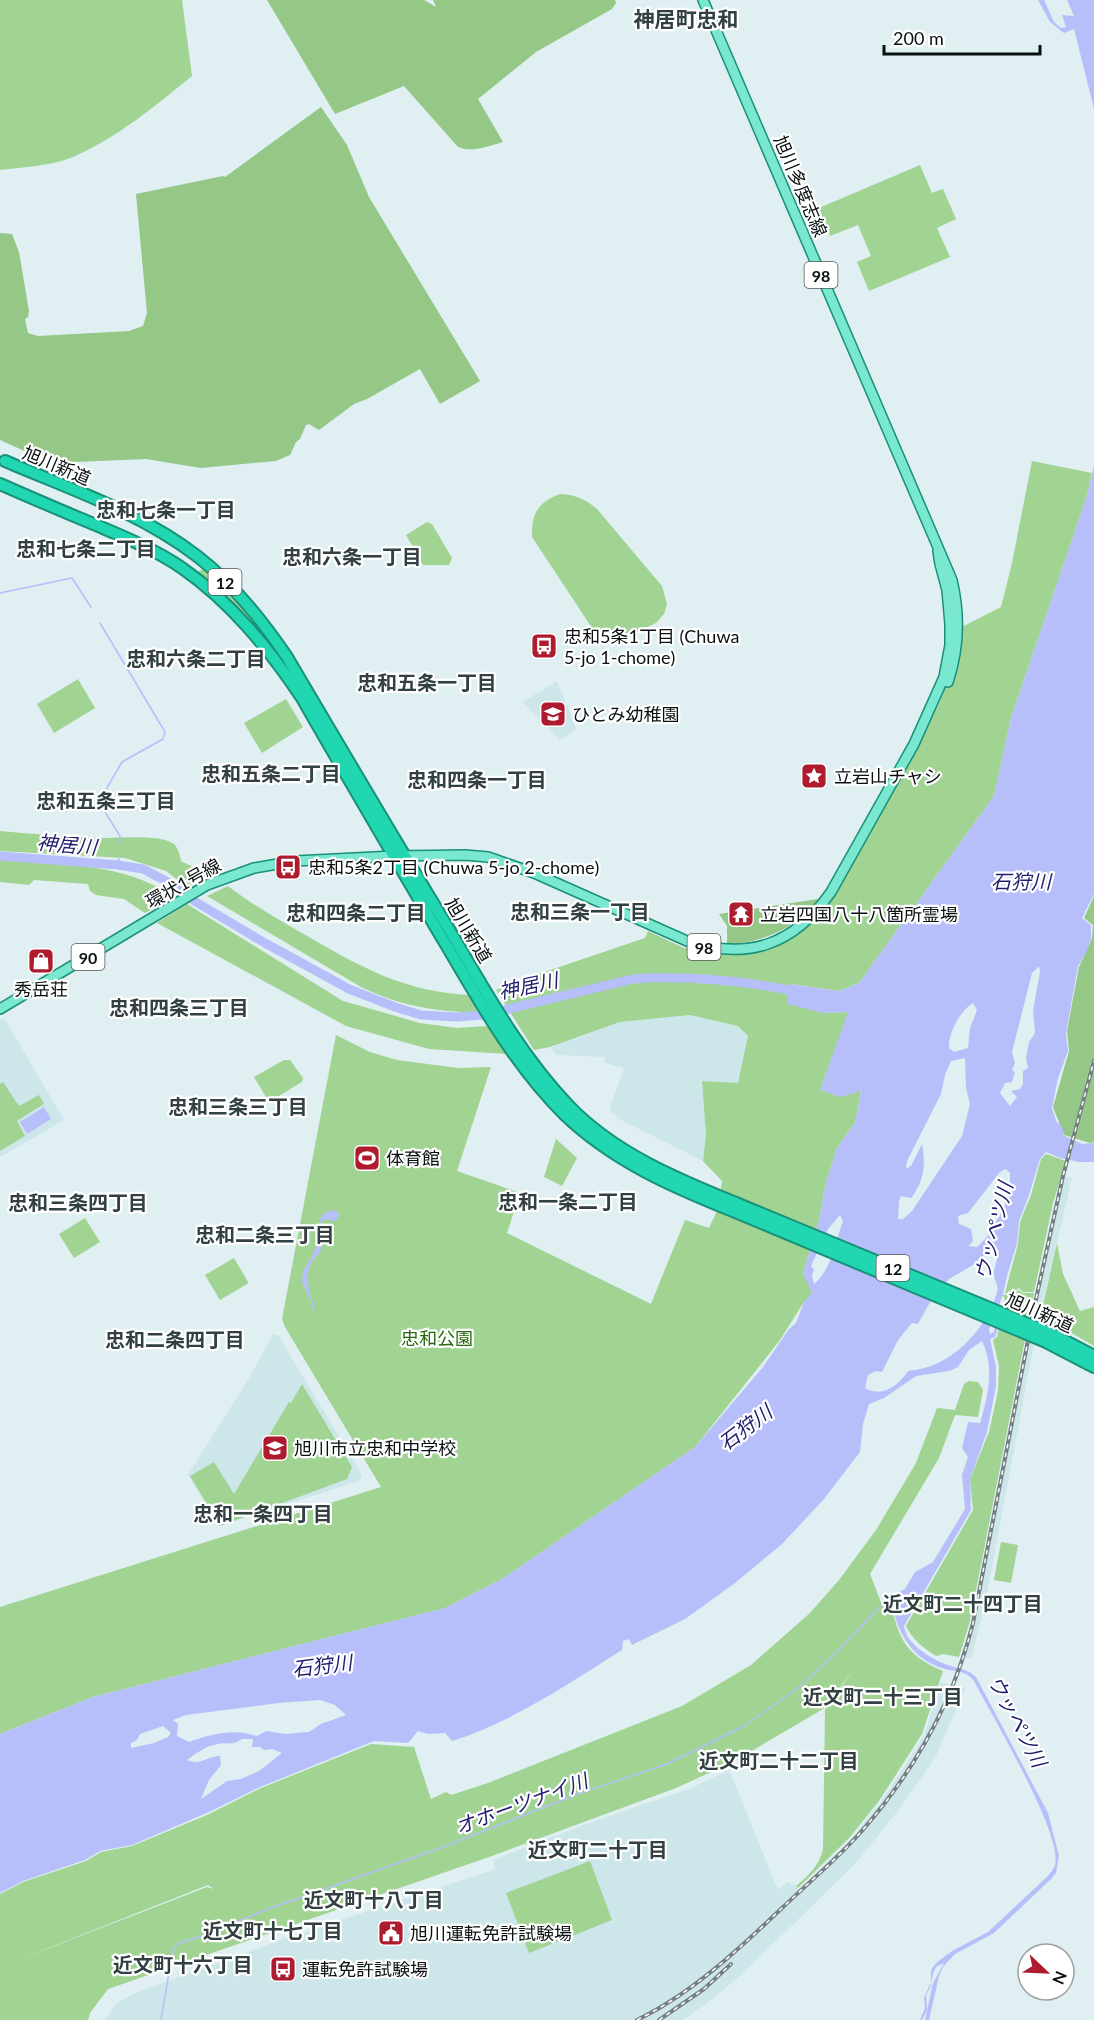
<svg xmlns="http://www.w3.org/2000/svg" width="1094" height="2020" font-family="Lato,'Noto Sans JP',sans-serif">
<style>
.built{fill:#cce6ea}
.green{fill:#a1d392;fill-rule:evenodd}
.forest{fill:#95c786}
.water{fill:#b6bffa;fill-rule:evenodd}
.lines{fill:none;stroke-linecap:round;stroke-linejoin:round}
.stream{stroke:#b6bffa;stroke-width:1.5}
.river{stroke:#b6bffa;stroke-width:9}
.major-casing{stroke:#199179;stroke-width:12}
.highway-casing{stroke:#199179;stroke-width:14}
.major{stroke:#7ae7d0;stroke-width:9}
.highway{stroke:#21d7b1;stroke-width:10}
.rail-casing{stroke:#758082;stroke-width:4}
.rail{stroke:#fff;stroke-width:1.5;stroke-dasharray:4.5;stroke-linecap:butt}
.highway-bridge-casing{stroke:#199179;stroke-width:14;stroke-linecap:butt}
.highway-bridge{stroke:#21d7b1;stroke-width:10}
.labels{text-anchor:middle;dominant-baseline:central;stroke-width:4.5;stroke-linejoin:round;paint-order:stroke}
.shield{fill:#fff;stroke:#545858;stroke-width:1.5}
.shield-label{font-size:16px;font-weight:bold;fill:#0a1011}
.street-label{font-size:18px;fill:#0a1011;stroke:#fff}
.poi-label{font-size:18px;fill:#0a1011;stroke:#fff;text-anchor:start}
.park-label{font-size:18px;fill:#28670c;stroke:#fff}
.neighbourhood-label{font-size:20px;font-weight:bold;fill:#334042;stroke:#fff}
.water-label{font-size:20px;font-style:italic;fill:#221c6e;stroke:#fff}
.quarter-label{font-size:21px;font-weight:bold;fill:#334042;stroke:#fff}
</style>
<rect width="100%" height="100%" fill="#dfeff2"/>
<path class="built" d="M557 681 576 729 560 740 523 702Z
M690 1015 738 1026 748 1037 738 1083 702 1082 706 1135 703 1161 621 1120 609 1110 624 1068 605 1063V1057L557 1055 550 1048 620 1022Z
M4 1018 64 1120 0 1157V1020Z
M1062 1176 1072 1178 1036 1333 985 1604 971 1659 961 1656 970 1630 1033 1308Z
M273 1334 278 1335 362 1475 359 1481 219 1526 188 1475 251 1375Z
M941 1682 965 1689 935 1758 897 1812 855 1864 741 1975 711 2000 683 2020H105L117 2003 133 1994 283 1939 496 1869 493 1860 586 1824 689 1789 729 1770 778 1890 788 1882 799 1889 852 1838 881 1802 924 1736Z"/>
<path class="green" d="M0 0H182L192 76C155 106 117 138 73 157 51 166 24 167 0 170Z
M920 165 932 193 943 189 956 219 937 228 950 257 869 291 857 262 871 256 858 225 830 236 819 208Z
M1032 461 1092 473 1087 496 1011 718 994 796 859 983 839 991 791 984 823 1013 849 1012 820 1090H861L855 1123 837 1148 826 1182 819 1221 803 1273 813 1293 804 1302 780 1340 695 1447 502 1579 445 1608 93 1697 0 1734V1607L381 1487 285 1327 282 1319 336 1035 370 1052 397 1060 458 1068 491 1067 457 1171 520 1193 507 1233 651 1304 685 1220 709 1228 717 1211 722 1181 703 1161 706 1135 702 1081 738 1083 748 1036 738 1026 690 1015 620 1022 550 1047 534 1050 496 990 512 983 645 938 648 931 684 948 705 947 722 950 779 940 821 907 938 706 952 670 958 629 1001 607 1012 563Z
M560 494C576 495 585 499 597 509L662 586 667 604 664 614 656 623 621 639 601 636 594 631 532 537C531 514 538 502 560 494Z
M427 522 432 524 452 558 449 565H423L406 535Z
M204 568 231 592 272 638 306 694 197 573Z
M78 679 95 708 54 733 37 704Z
M286 699 303 727 262 753 244 723Z
M0 831C34 834 67 837 101 838 117 838 162 834 174 844 178 848 180 855 181 861L209 875 188 888 166 871 125 858 0 851Z
M0 860C58 864 124 862 174 897L145 913 124 899 96 895 90 891 88 884 34 880 29 885 0 882Z
M228 886C254 906 281 921 309 937 364 969 406 992 471 995L480 1013C434 1011 403 1007 361 987L207 896Z
M187 904 343 1001 420 1023 457 1028 488 1026 507 1054 429 1049 346 1026 157 923Z
M284 1060H290L303 1078 302 1082 269 1102 254 1077Z
M3 1082 19 1106 39 1095 44 1104 17 1121 25 1136 0 1151V1084Z
M556 1139 577 1158 562 1186 544 1177Z
M1046 1154 1066 1161 1053 1203 1034 1292H1023L1019 1288 1012 1293H1005L1018 1244 1020 1222 1031 1195 1041 1159Z
M85 1218 100 1242 74 1258 59 1234Z
M1057 1243 1063 1274 1080 1311 1094 1307V1346L1068 1331 1040 1319Z
M234 1258 248 1282 247 1284 220 1300 205 1275Z
M1019 1290 1023 1293H1034L970 1621 959 1657 943 1654 936 1656C922 1647 913 1640 906 1626L973 1510 970 1479 989 1432 998 1391 999 1366 993 1340 997 1337 1005 1300 1003 1295 1013 1294Z
M969 1381 978 1382 983 1390 978 1417 955 1415 939 1458 870 1574 882 1605 890 1599C898 1638 905 1655 943 1671L922 1734 879 1801 850 1837 798 1888 796 1886C809 1875 819 1866 823 1849L825 1709 855 1668 823 1709 731 1763 676 1788 489 1857 108 1989 90 2013 88 2020H0V1894L23 1882 86 1861 101 1852 132 1846 207 1815 261 1788 371 1744 414 1747 431 1799 446 1792 451 1795 488 1783 682 1706 751 1665 810 1613 839 1580 876 1530 916 1463 937 1408 955 1410 964 1384ZM208 1885 214 1889 207 1887 5 1965Z
M302 1384 352 1467 347 1479 220 1526 190 1476 214 1462 234 1494 289 1402 291 1403Z
M1001 1542 1018 1545 1011 1583 994 1580Z
M590 1861 612 1920 529 1953 506 1893Z"/>
<path class="forest" d="M267 0H424L436 7 433 0H615L616 3 612 9 536 52 478 99 503 142C489 146 472 153 458 147L404 86 335 114Z
M321 107 347 145 369 197 480 381 440 404 420 369 367 399 354 404 319 430 309 424 306 425 300 439 296 442 290 455 276 461 201 468 146 459 51 463 0 440V233L12 234 19 252 29 311 28 317 25 319 28 333 38 336 129 331 143 326 147 313 136 194 223 176 225 177Z
M1094 896V1142L1090 1143 1064 1135 1053 1107 1069 1051 1067 1031 1079 967 1092 938 1093 925 1084 918Z
M818 899C797 929 762 942 727 945V926L719 914Z"/>
<path class="water" d="M1038 0H1044L1054 22 1061 28 1066 27 1062 15 1074 16 1067 0H1094V109L1074 29 1064 33 1050 22Z
M1094 466V894L1082 918 1091 925V938L1086 953 1078 966 1066 1033 1068 1051 1058 1078 1052 1108 1057 1123H1060L1063 1129V1135L1082 1144 1094 1143V1162H1079L1060 1158 1046 1152 1040 1159 1029 1195 1019 1221 1017 1243 1007 1276 1003 1295 989 1329 990 1334 994 1332 995 1326 998 1328 995 1337 990 1339 996 1367V1386L987 1432 970 1479 971 1510 904 1626C906 1644 930 1658 945 1664 957 1669 965 1667 976 1677L1048 1813 1059 1856 1056 1873 1051 1879 994 1933 955 1954 943 1967 939 1976 929 2020H925L933 1983 944 1963 936 1967 933 1974 930 1988 926 1995 927 2010 922 2020H920L925 2008 924 1998 931 1982V1970L936 1963 952 1951 988 1932 1048 1876C1050 1873 1054 1869 1055 1865 1063 1834 991 1714 974 1681 966 1670 956 1672 945 1669 910 1659 898 1632 890 1599L887 1600 885 1598 890 1593H897L905 1589 915 1572 933 1562 965 1509 962 1475 968 1457 962 1448 968 1422 980 1423C988 1396 995 1367 982 1341L969 1350 958 1367 949 1371 916 1376 884 1398 869 1404 863 1424 860 1452 824 1499 782 1544 735 1583 685 1619 632 1645 629 1639 623 1641 622 1650C570 1683 510 1723 452 1741L445 1733 428 1734 418 1731 408 1743 374 1741 260 1787 209 1812 132 1845 100 1851 85 1860 23 1881 0 1893V1734L93 1697 445 1608 502 1579 695 1447 763 1367 789 1329 796 1323 804 1302 812 1293 803 1273 819 1221 826 1182 837 1148 855 1123 861 1091 841 1097 820 1090 848 1012 823 1013 787 1004 790 984 839 991 859 983 994 796 1011 718 1087 496ZM1039 966 1040 972 1033 1010 1035 1033 1029 1042 1026 1058 1028 1068 1023 1071V1084L1020 1089 1011 1091 1017 1097 1010 1106 1000 1093 1005 1083 1012 1082 1015 1072 1012 1070 1015 1063 1012 1052 1032 973ZM973 1003 977 1010 970 1028 968 1048 954 1052 949 1048C948 1033 960 1011 973 1003ZM965 1058 966 1088 970 1104 962 1136 912 1211 903 1219H898L899 1201 901 1196 911 1198C924 1182 926 1164 922 1144L911 1166 906 1169 907 1161 941 1094 945 1075 951 1061ZM1006 1169 1010 1173V1196L988 1236 977 1247 968 1246 973 1241 971 1229 959 1224 958 1216 968 1213 1000 1172ZM840 1215 843 1221C835 1242 832 1269 814 1284L812 1276 814 1269 811 1266 828 1229ZM990 1250 999 1251C998 1258 994 1267 994 1274 994 1280 999 1285 997 1292 986 1331 950 1368 908 1371 898 1386 882 1398 865 1388L868 1375 876 1371 882 1372 898 1340 912 1323 918 1324 929 1304 949 1279 973 1265ZM320 1700 335 1705 346 1715 321 1724 309 1732 285 1734 266 1731 257 1736C234 1728 211 1734 189 1742L177 1736 178 1724 173 1720 186 1715 279 1703ZM163 1726 171 1733 168 1737 154 1743 131 1748V1743L137 1740 140 1734ZM242 1739H253L252 1747H260L264 1750 272 1749 282 1753 259 1771 241 1779 227 1781 201 1799 209 1780 221 1765 220 1756C208 1756 200 1766 187 1760 196 1753 206 1746 218 1744 227 1742 233 1746 242 1739Z
M44 1107 51 1119 27 1134 20 1122Z
M332 1210 339 1213 338 1219 333 1221 323 1219C317 1229 325 1237 322 1247 321 1253 314 1258 311 1263 304 1278 310 1292 314 1306L312 1311V1303L302 1282 303 1271 314 1253 320 1219 323 1214Z"/>
<g class="lines">
<path class="stream" d="M0 593 72 578 91 607
M100 623 165 732 163 739 122 762 101 798 100 804 120 836V843
M118 865 119 858
M161 2020 173 1949 178 1944 210 1933 265 1910 435 1850 578 1794 667 1764 744 1726 798 1688 838 1651 887 1599"/>
<path class="river" d="M0 856 118 865 143 869 166 881 196 902 265 943 349 989 395 1007 421 1015 457 1017 483 1015 633 979C688 975 745 981 799 992"/>
<defs>
<path id="major" d="M703 0 952 580C960 614 959 649 948 682
M0 1009 207 885 254 868 295 861 394 856 465 855 488 857 534 873 687 941C748 961 794 945 831 892L914 744 944 677 950 645V624L947 590 940 564 938 551"/>
<path id="highway" d="M5 461C70 489 140 512 197 556 232 583 262 620 287 657 340 747 393 837 447 926 484 988 518 1053 569 1106 614 1153 677 1179 736 1203
M0 484C32 498 64 512 96 525 126 538 156 550 182 568 231 602 269 649 302 698 347 777 393 855 439 933 477 996 512 1063 565 1115 613 1161 673 1187 733 1211
M1050 1333 1094 1356
M1046 1342 1094 1367"/>
</defs>
<use href="#major" class="major-casing"/>
<use href="#highway" class="highway-casing"/>
<use href="#major" class="major"/>
<use href="#highway" class="highway"/>
<defs>
<path id="rail" d="M637 2020C691 1994 738 1950 781 1909 807 1884 836 1860 860 1833 914 1772 953 1703 973 1623L1036 1299 1063 1176 1094 1061
M659 2020 704 1989 731 1964"/>
</defs>
<use href="#rail" class="rail-casing"/>
<use href="#rail" class="rail"/>
<defs>
<path id="highway-bridge" d="M736 1203 1050 1333
M733 1211 1046 1342"/>
</defs>
<use href="#highway-bridge" class="highway-bridge-casing"/>
<use href="#highway-bridge" class="highway-bridge"/>
</g>
<defs>
<symbol id="bus-square" viewBox="-11 -11 22 22"><rect x="-9" y="-9" width="18" height="18" rx="4" fill="#ae1a2e" stroke="#fff"/><path d="M-5-6H5V4H4V6H2V4H-2V6H-4V4H-5ZM-3.5-4V0h7V-4ZM-3.5 1.2v1.5H-2V1.2ZM2 1.2v1.5H3.5V1.2Z" fill="#fff"/></symbol>
<symbol id="school-square" viewBox="-11 -11 22 22"><rect x="-9" y="-9" width="18" height="18" rx="4" fill="#ae1a2e" stroke="#fff"/><path d="M0-5L7-2L0 1L-7-2ZM-4 1L0 2.5L4 1V4Q0 6-4 4Z" fill="#fff"/></symbol>
<symbol id="sight-square" viewBox="-11 -11 22 22"><rect x="-9" y="-9" width="18" height="18" rx="4" fill="#ae1a2e" stroke="#fff"/><path d="M0-6L1.8-2.2L6-1.7L2.9 1.2L3.7 5.4L0 3.3L-3.7 5.4L-2.9 1.2L-6-1.7L-1.8-2.2Z" fill="#fff"/></symbol>
<symbol id="temple-square" viewBox="-11 -11 22 22"><rect x="-9" y="-9" width="18" height="18" rx="4" fill="#ae1a2e" stroke="#fff"/><path d="M0-6L5-2H3V0L6.5 2.5H4V6H1.5V3h-3V6H-4V2.5H-6.5L-3 0V-2H-5Z" fill="#fff"/></symbol>
<symbol id="shop-square" viewBox="-11 -11 22 22"><rect x="-9" y="-9" width="18" height="18" rx="4" fill="#ae1a2e" stroke="#fff"/><path d="M-5-2.5h2.3a2.7 3.5 0 0 1 5.4 0H5L5.5 6h-11ZM-1.5-2.5h3a1.5 2.3 0 0 0-3 0Z" fill="#fff"/></symbol>
<symbol id="stadium-square" viewBox="-11 -11 22 22"><rect x="-9" y="-9" width="18" height="18" rx="4" fill="#ae1a2e" stroke="#fff"/><path d="M0-5a6.5 5 0 1 0 0 10a6.5 5 0 1 0 0-10ZM-3.5-1.8h7v3.6h-7Z" fill="#fff"/></symbol>
<symbol id="civic-square" viewBox="-11 -11 22 22"><rect x="-9" y="-9" width="18" height="18" rx="4" fill="#ae1a2e" stroke="#fff"/><path d="M-.6-6.5H3V-4.5H.6V-3L4-1V1h2V6H-6V1h2V-1L-.6-3ZM-1.2 2.5V6h2.4V2.5Z" fill="#fff"/></symbol>
</defs>
<g fill-rule="evenodd">
<use href="#bus-square" x="529" y="631" width="30" height="30"/>
<use href="#school-square" x="538" y="699" width="30" height="30"/>
<use href="#sight-square" x="799" y="761" width="30" height="30"/>
<use href="#bus-square" x="273" y="852" width="30" height="30"/>
<use href="#temple-square" x="726" y="899" width="30" height="30"/>
<use href="#shop-square" x="26" y="946" width="30" height="30"/>
<use href="#stadium-square" x="352" y="1143" width="30" height="30"/>
<use href="#school-square" x="260" y="1433" width="30" height="30"/>
<use href="#civic-square" x="376" y="1918" width="30" height="30"/>
<use href="#bus-square" x="268" y="1954" width="30" height="30"/>
</g>
<g class="labels">
<g class="shield">
<rect x="804.5" y="262" width="33" height="26" rx="4.5"/>
<rect x="208.5" y="569" width="33" height="26" rx="4.5"/>
<rect x="687.5" y="934" width="33" height="26" rx="4.5"/>
<rect x="71.5" y="944" width="33" height="26" rx="4.5"/>
<rect x="876.5" y="1255" width="33" height="26" rx="4.5"/>
</g>
<g class="shield-label">
<text x="821" y="275">98</text>
<text x="225" y="582">12</text>
<text x="704" y="947">98</text>
<text x="88" y="957">90</text>
<text x="893" y="1268">12</text>
</g>
<g class="street-label">
<text transform="translate(801 186) rotate(67)">旭川多度志線</text>
<text transform="translate(57 465) rotate(23)">旭川新道</text>
<text transform="translate(183 883) rotate(-29)">環状1号線</text>
<text transform="translate(469 930) rotate(59)">旭川新道</text>
<text transform="translate(1040 1312) rotate(24)">旭川新道</text>
</g>
<g class="poi-label">
<text x="564" y="636">忠和5条1丁目 (Chuwa<tspan x="564" dy="21">5-jo 1-chome)</tspan></text>
<text x="572" y="714">ひとみ幼稚園</text>
<text x="834" y="776">立岩山チャシ</text>
<text x="308" y="867">忠和5条2丁目 (Chuwa 5-jo 2-chome)</text>
<text x="760" y="914">立岩四国八十八箇所霊場</text>
<text x="41" y="989" text-anchor="middle">秀岳荘</text>
<text x="386" y="1158">体育館</text>
<text x="294" y="1448">旭川市立忠和中学校</text>
<text x="410" y="1933">旭川運転免許試験場</text>
<text x="302" y="1969">運転免許試験場</text>
</g>
<g class="park-label">
<text x="437" y="1338">忠和公園</text>
</g>
<g class="neighbourhood-label">
<text x="166" y="509">忠和七条一丁目</text>
<text x="86" y="548">忠和七条二丁目</text>
<text x="352" y="556">忠和六条一丁目</text>
<text x="196" y="658">忠和六条二丁目</text>
<text x="427" y="682">忠和五条一丁目</text>
<text x="271" y="773">忠和五条二丁目</text>
<text x="477" y="779">忠和四条一丁目</text>
<text x="106" y="800">忠和五条三丁目</text>
<text x="580" y="911">忠和三条一丁目</text>
<text x="356" y="912">忠和四条二丁目</text>
<text x="179" y="1007">忠和四条三丁目</text>
<text x="238" y="1106">忠和三条三丁目</text>
<text x="568" y="1201">忠和一条二丁目</text>
<text x="78" y="1202">忠和三条四丁目</text>
<text x="265" y="1234">忠和二条三丁目</text>
<text x="175" y="1339">忠和二条四丁目</text>
<text x="263" y="1513">忠和一条四丁目</text>
<text x="963" y="1603">近文町二十四丁目</text>
<text x="883" y="1696">近文町二十三丁目</text>
<text x="779" y="1760">近文町二十二丁目</text>
<text x="598" y="1849">近文町二十丁目</text>
<text x="374" y="1899">近文町十八丁目</text>
<text x="273" y="1930">近文町十七丁目</text>
<text x="183" y="1964">近文町十六丁目</text>
</g>
<g class="water-label">
<text transform="translate(67 844) rotate(5)">神居川</text>
<text x="1021" y="881">石狩川</text>
<text transform="translate(528 985) rotate(-12)">神居川</text>
<text transform="translate(993 1231) rotate(-76)">ウッペツ川</text>
<text transform="translate(745 1427) rotate(-37)">石狩川</text>
<text transform="translate(322 1665) rotate(-7)">石狩川</text>
<text transform="translate(1018 1721) rotate(62)">ウッペツ川</text>
<text transform="translate(521 1803) rotate(-20)">オホーツナイ川</text>
</g>
<g class="quarter-label">
<text x="686" y="18">神居町忠和</text>
</g>
</g>
<g transform="translate(1046 1972) rotate(113)"><circle r="28" fill="#ffffff" stroke="#9d9fa0" stroke-width="1.5"/>
<path d="M0-4.5L10 22L0 15L-10 22Z" fill="#ae1a2e"/>
<text y="-9" font-size="16" font-weight="bold" text-anchor="middle" fill="#0a1011">N</text>
</g>
<path d="M884 45v9h156v-9" fill="none" stroke="#0a1011" stroke-width="3"/>
<text x="893" y="45" font-size="18" fill="#0a1011" stroke="#ffffff" stroke-width="4.5" paint-order="stroke">200 m</text>
</svg>
